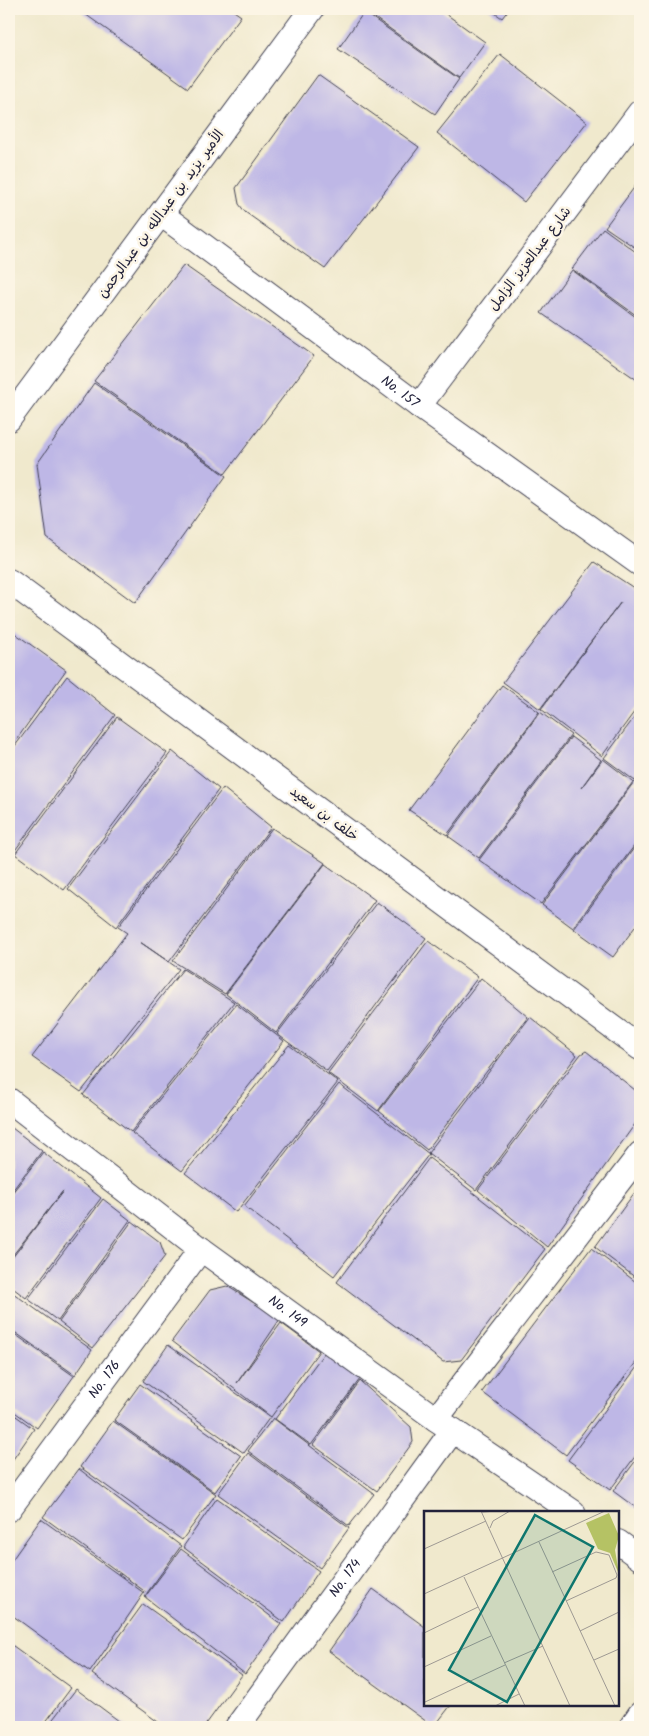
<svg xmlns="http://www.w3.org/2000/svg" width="649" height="1736" font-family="Kalam,'Playpen Sans Arabic',sans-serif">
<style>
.building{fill:#beb7e6}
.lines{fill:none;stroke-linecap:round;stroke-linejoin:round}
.minor-casing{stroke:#414051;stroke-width:26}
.minor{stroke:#fff;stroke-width:24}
.labels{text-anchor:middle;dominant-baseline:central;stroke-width:5;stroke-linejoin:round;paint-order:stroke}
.street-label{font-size:14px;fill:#22223b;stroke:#fcf5e5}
.inset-road{fill:none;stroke:#9e9993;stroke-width:1}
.view{fill:#0f766e;fill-opacity:0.15;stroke:#0f766e;stroke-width:2.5}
.inset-edge{fill:none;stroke:#22223b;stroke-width:2.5}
</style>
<rect width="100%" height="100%" fill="#fcf5e5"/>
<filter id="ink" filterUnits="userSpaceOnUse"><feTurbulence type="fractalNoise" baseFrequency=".02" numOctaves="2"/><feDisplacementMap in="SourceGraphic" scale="10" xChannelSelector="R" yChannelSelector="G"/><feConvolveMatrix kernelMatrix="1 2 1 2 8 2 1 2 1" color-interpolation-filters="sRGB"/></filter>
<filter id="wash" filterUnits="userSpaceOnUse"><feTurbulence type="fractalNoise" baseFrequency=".0096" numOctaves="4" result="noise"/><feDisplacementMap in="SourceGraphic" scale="20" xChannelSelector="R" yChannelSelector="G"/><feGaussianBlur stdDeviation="1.12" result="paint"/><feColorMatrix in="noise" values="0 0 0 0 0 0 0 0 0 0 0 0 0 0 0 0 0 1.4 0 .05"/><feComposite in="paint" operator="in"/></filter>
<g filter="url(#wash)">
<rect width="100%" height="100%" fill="#f0e9cd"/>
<g id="blocks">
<path class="building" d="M78 9H231L241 16 188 88Z
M367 9H439L485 42 459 78 365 11Z
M489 9H509L502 18Z
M364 12 459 79 435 114 338 49Z
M500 54 587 122 524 202 437 133Z
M318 75 419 147 325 269 245 212 239 204 236 188Z
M636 185 640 188V251L605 227Z
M603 228 640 255V318L572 269Z
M184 265 314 356 225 474 94 381Z
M572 270 640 320V382L541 313Z
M94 383 226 476 135 603 47 538 37 464Z
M594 562 640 592V704L602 756 541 709 621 602 540 709 503 682Z
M9 629 66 670 9 750Z
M67 676 115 715 13 853 9 849V754Z
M502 685 539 712 447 835 409 810Z
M640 710V773L635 781 604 758Z
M540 712 571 735 479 858 448 836Z
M117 717 167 753 64 890 15 854Z
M571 737 601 760 581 788 603 759 633 782 541 904 479 860Z
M172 751 219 789 116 927 68 889Z
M634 782 640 787V838L573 928 542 905Z
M223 788 271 827 169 962 140 942 179 969 81 1092 32 1057 127 933 118 927Z
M272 828 325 863 225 994 173 961Z
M640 840V920L613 957 574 929Z
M325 864 375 900 276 1033 226 994Z
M377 902 426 938 327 1071 277 1034Z
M428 941 478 977 378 1111 328 1073Z
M183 969 234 1002 131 1132 83 1095Z
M481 978 528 1017 427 1150 379 1111Z
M236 1004 284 1041 182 1171 132 1133Z
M530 1017 577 1055 476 1190 428 1153Z
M289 1045 338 1082 236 1212 185 1173Z
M586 1051 640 1094V1117L547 1247 478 1190 581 1054Z
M339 1084 429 1154 334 1276 244 1206Z
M12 1128 42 1151 9 1195V1131Z
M43 1152 101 1198 26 1298 9 1285V1262L63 1191 9 1260V1197Z
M429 1158 545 1249 461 1360 443 1362 337 1282Z
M640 1185V1281L595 1247Z
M103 1199 130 1220 58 1321 28 1299Z
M132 1221 160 1242 165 1256 93 1348 59 1322Z
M591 1248 640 1285V1357L566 1455 482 1392Z
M227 1286 280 1319 237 1383 281 1323 319 1351 271 1417 172 1341 210 1290Z
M9 1290 92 1350 75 1375 9 1328Z
M9 1330 74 1376 37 1428 9 1408Z
M168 1345 270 1417 244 1453 143 1381Z
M324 1353 360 1379 311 1445 275 1419Z
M640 1363V1450L610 1490 568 1460Z
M360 1381 411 1427 413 1442 377 1491 313 1445Z
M140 1384 241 1456 215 1492 114 1420Z
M9 1411 34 1429 9 1465Z
M273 1418 374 1494 349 1526 248 1451Z
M113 1421 216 1494 182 1540 80 1467Z
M248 1453 349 1528 320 1568 218 1494Z
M640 1455V1511L613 1491Z
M79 1469 181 1546 147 1593 43 1517Z
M217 1498 319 1571 284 1622 183 1547Z
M41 1519 144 1593 90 1672 9 1613V1564Z
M181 1549 281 1624 245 1674 145 1597Z
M373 1589 425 1627V1705H451L434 1727 329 1651Z
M143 1604 242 1675 204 1727H165L92 1674Z
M9 1643 71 1688 42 1727H9Z
M76 1689 127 1727H47Z"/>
</g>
</g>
<g filter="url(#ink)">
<use href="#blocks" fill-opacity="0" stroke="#414051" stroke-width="1"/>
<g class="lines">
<defs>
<g id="minor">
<path id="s1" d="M161 214 419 406 640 564"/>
<path d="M419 406 640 112"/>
<path d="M9 419 312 9"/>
<path d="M9 581 640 1048"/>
<path id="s2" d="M9 1100 201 1249 436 1419 573 1512"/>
<path d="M436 1419 640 1154"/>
<path id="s3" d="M9 1509 201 1249"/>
<path d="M618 1542 640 1558"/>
<path id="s4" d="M237 1727 453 1430"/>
<path d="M631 1727 640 1714"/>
</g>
</defs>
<use href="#minor" class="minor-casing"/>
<use href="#minor" class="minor"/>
</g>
</g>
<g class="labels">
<g class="street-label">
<text transform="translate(161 214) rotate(-54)">الأمير يزيد بن عبدالله بن عبدالرحمن</text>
<text transform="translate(530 259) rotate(-53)">شارع عبدالعزيز الزامل</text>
<text stroke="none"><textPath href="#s1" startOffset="298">No. 157</textPath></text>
<text transform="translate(324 814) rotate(37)">خلف بن سعيد</text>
<text stroke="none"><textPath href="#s2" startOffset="350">No. 149</textPath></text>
<text stroke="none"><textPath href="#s3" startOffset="161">No. 176</textPath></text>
<text stroke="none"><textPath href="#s4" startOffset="184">No. 174</textPath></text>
</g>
</g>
<g transform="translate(424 1511)">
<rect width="195" height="195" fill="#f0e9cd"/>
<path d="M185 2 195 25 191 39 195 63 186 42 174 38 162 12Z" fill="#b5c264"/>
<path class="inset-road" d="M57 0 146 195M58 1 73 0M66 17 69 10 86 0M115 31 191 195M0 38 62 10M128 61 172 41 185 44 193 64 192 67 142 90M40 66 101 195M0 83 181 0M156 120 195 101M0 122 54 96M170 149 195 138M80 152 119 135M0 156 67 125M1 191 81 154M71 195 95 183"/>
<path class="view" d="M111 4 169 36 83 191 25 159Z"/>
<rect width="195" height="195" class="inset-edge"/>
</g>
<rect width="649" height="1736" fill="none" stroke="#fcf5e5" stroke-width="30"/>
</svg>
